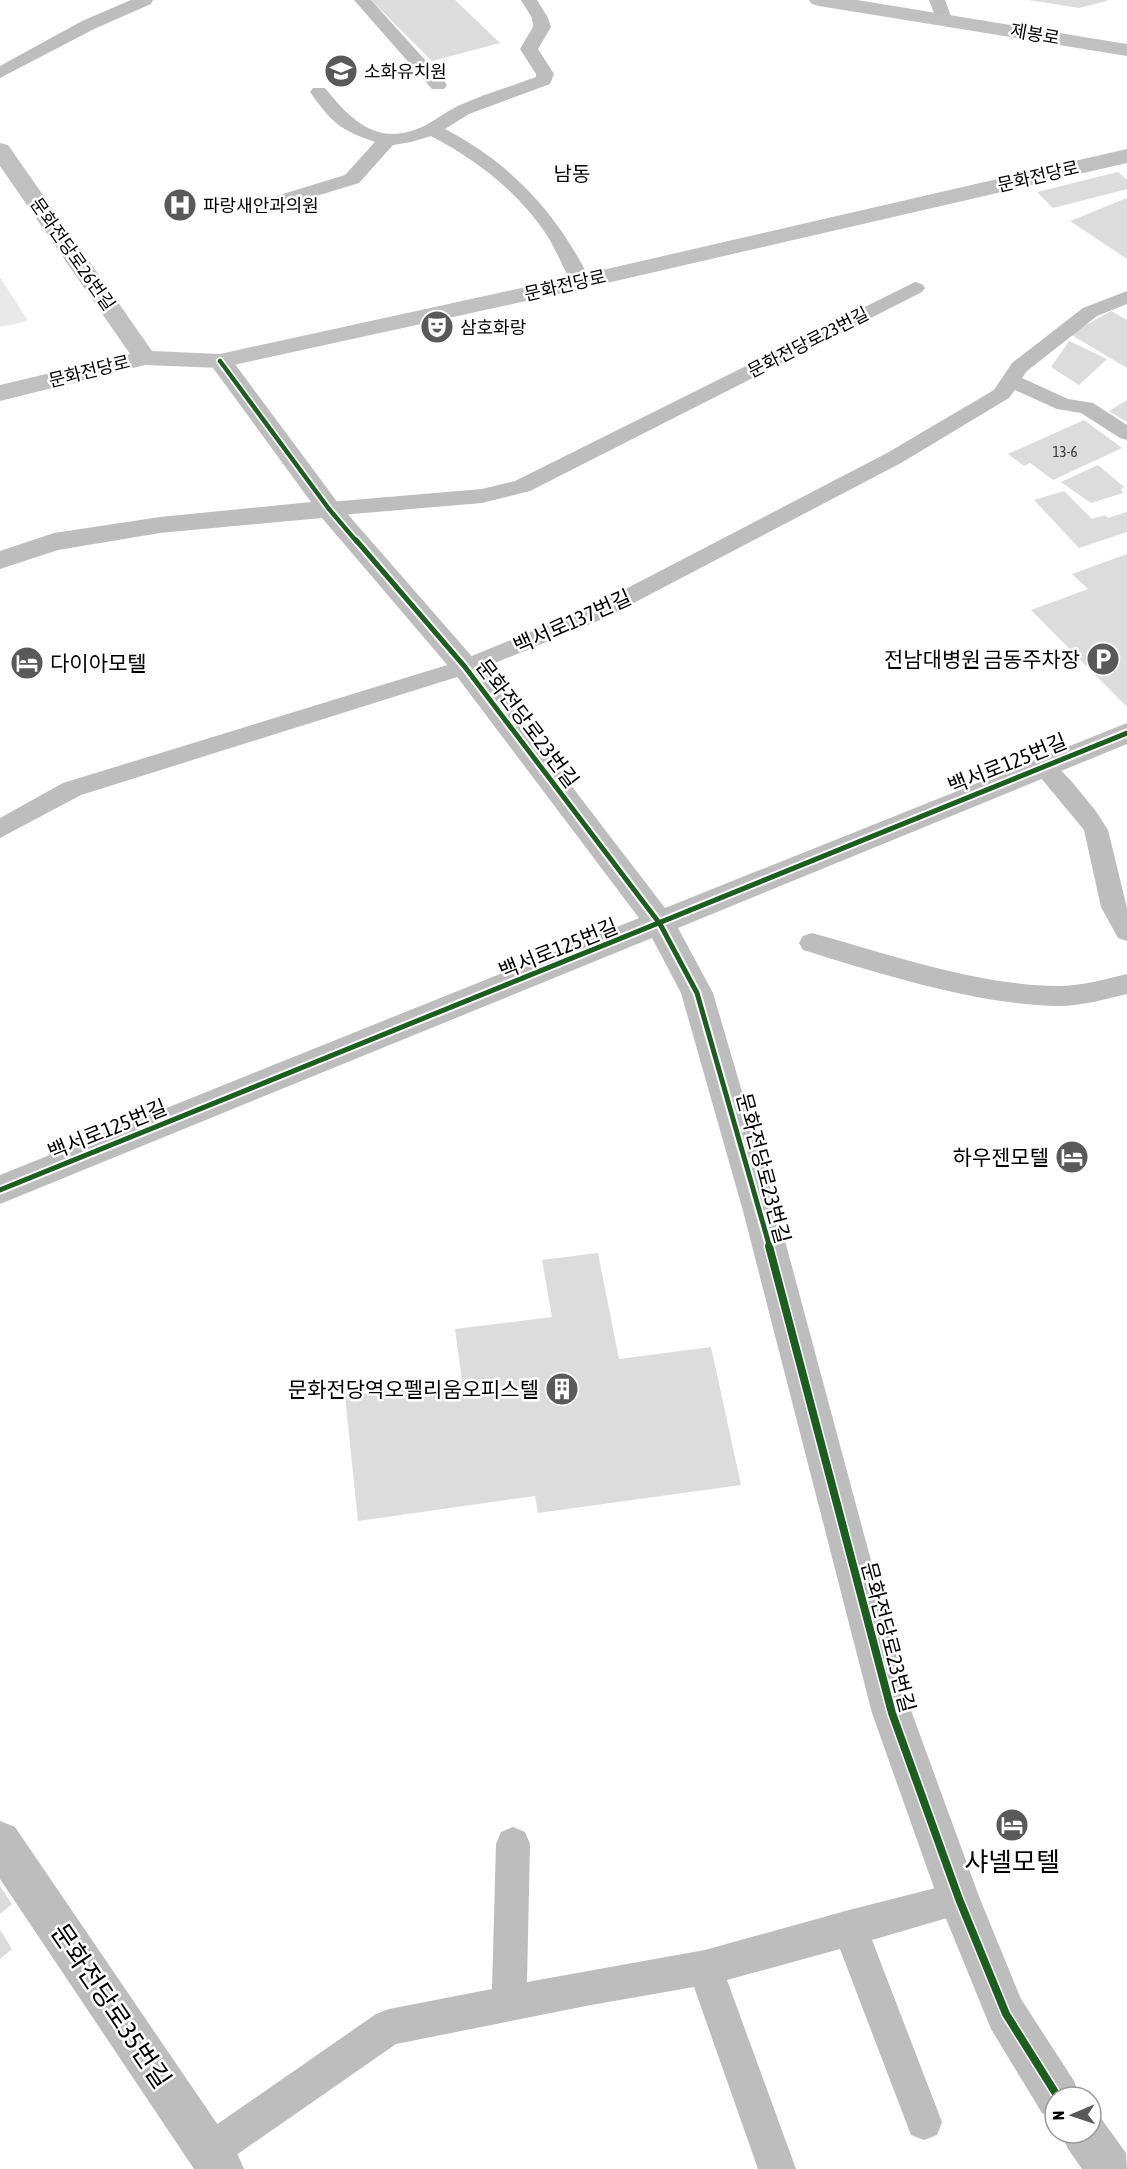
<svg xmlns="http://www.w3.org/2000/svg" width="1127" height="2169" font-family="'Asap Condensed','Noto Sans KR',sans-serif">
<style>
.green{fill:#e9e9e9}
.building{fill:#dcdcdc}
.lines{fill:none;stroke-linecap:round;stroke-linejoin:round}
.lane{fill:#bdbdbd;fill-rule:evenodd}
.street{fill:#bdbdbd;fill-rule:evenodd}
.secondary{fill:#c0c0c0;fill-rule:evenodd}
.cycleway-far2-casing{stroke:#fff;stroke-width:8}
.cycleway-far1-casing{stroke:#fff;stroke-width:9}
.cycleway-casing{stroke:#fff;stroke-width:11}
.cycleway-far2{stroke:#1b5e20;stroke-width:4.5}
.cycleway-far1{stroke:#1b5e20;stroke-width:5}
.cycleway{stroke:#1b5e20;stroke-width:8}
.labels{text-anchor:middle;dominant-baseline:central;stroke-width:5;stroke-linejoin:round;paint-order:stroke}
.far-number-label{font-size:15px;fill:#373737}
.far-street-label{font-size:18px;fill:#000;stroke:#fff}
.far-poi-label{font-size:18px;fill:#000;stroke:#fff;text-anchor:start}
.far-quarter-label{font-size:20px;fill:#000;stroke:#fff}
.street-label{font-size:21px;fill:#000;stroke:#fff}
.poi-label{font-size:21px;fill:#000;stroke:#fff;text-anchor:end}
.near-poi-label{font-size:26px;fill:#000;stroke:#fff}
.near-street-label{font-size:26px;fill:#000;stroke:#fff}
</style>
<rect width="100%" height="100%" fill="#fff"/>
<path class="green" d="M0 277 28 321 0 327Z"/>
<path class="building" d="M371 0H455L500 43 432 61Z
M1029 0H1107V1L1079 8Z
M1118 172 1127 180V189L1053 208 1037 192Z
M1127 198V259L1070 221Z
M1111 311 1127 320V368L1070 334Z
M1069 341 1107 359 1079 385 1051 367Z
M1127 400V422L1109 411Z
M1084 420 1122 448 1053 480 1030 463 1024 466 1008 454Z
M1098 465 1124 487 1121 489 1123 493 1091 503 1061 482Z
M1064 491 1092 519 1105 515 1108 518 1127 512V532L1079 548 1034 500Z
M1127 554V707L1031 610 1088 589 1072 574Z
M598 1253 619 1359 711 1347 741 1485 538 1513 535 1496 358 1521 345 1396 462 1381 455 1329 552 1317 542 1260Z
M0 1886 12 1904 0 1914Z
M0 1930 12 1949 0 1959Z"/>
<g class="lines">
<path class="lane" d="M131 0H153L151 4 94 29 0 78V66L82 21Z
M354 0H371L444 81 447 85 444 89H432Z
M521 0H537L548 18 551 27 538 49 554 74 550 84 469 114 445 129C511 163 559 215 591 282L588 286H574C564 271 558 253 548 237 520 193 477 160 431 136L411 142 393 145 359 183 274 209H260L258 205 260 201 345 175 375 142C340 130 332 123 310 92L313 88H325C353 123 380 148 426 125 437 119 447 111 458 106 483 94 510 87 536 77V74L520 49 533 27 532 18Z
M929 0H945L952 19 950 23H938Z
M915 282 922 284 925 288 922 292 530 491 482 503 329 516 321 514 318 509 321 504 329 502 482 489 515 481Z
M1127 291V304L1097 316 1027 371 1022 378 1068 399 1093 403 1127 425V440L1120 438 1081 413 1057 409 1015 390 1009 398 901 463 605 618 473 672 81 795 0 838V818L63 783 457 662 589 608 887 453 994 390 1012 363 1083 308Z
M1043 758 1051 760 1072 782 1095 810 1108 830 1127 908V941L1118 938 1101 907 1084 830 1031 766 1035 760Z
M812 933C892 955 975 985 1059 986 1082 986 1105 979 1127 974V994C1105 999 1082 1006 1059 1006 977 1005 881 974 803 950L799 943 803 936Z
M513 1827 525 1832 530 1844 527 1982 705 1950 849 1910 959 1882 971 1887 976 1899 971 1911 872 1940 942 2122 937 2135 924 2140 911 2135 840 1949 727 1980 796 2169H758L694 1987 591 2005 396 2044 222 2165 213 2169 196 2165 190 2152 196 2139 376 2014 389 2009 492 1989 496 1844 501 1832Z"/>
<path class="street" d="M220 354 229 356 338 503 475 660 665 908 1127 723V744L678 928 713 993 777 1211 912 1713 980 1899 1021 1999 1074 2081 1080 2097H1055V2118L1042 2113 991 2029 938 1899 872 1713 743 1211 681 993 652 938 0 1204V1175L639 918 455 674 322 518 160 533 58 550 0 569V551L54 533 160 517 311 502 208 361 211 356Z
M0 1821 15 1827 237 2153 244 2169H194L0 1879Z
M1091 2113 1100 2117 1126 2153 1127 2169H1082L1068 2149 1061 2133H1091Z"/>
<path class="secondary" d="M809 0H857L1127 44V56L819 6 812 4Z
M0 143 8 145 152 351 220 354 581 275 1127 149V163L581 289 220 368 145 365 0 401V385L130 354 0 166Z"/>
<defs>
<path id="cycleway-far2" d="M220 361 329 509 357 542"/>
<path id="cycleway-far1" d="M356 540 465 667 660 924 697 993 770 1248
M0 1190 1127 733"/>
<path id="cycleway" d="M769 1246 892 1713 959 1899 1006 2014 1058 2097"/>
</defs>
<use href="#cycleway-far2" class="cycleway-far2-casing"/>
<use href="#cycleway-far1" class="cycleway-far1-casing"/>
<use href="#cycleway" class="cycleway-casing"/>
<use href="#cycleway-far2" class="cycleway-far2"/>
<use href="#cycleway-far1" class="cycleway-far1"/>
<use href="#cycleway" class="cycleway"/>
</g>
<defs>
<symbol id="school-disc" viewBox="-11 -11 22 22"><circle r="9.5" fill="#595959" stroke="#fff"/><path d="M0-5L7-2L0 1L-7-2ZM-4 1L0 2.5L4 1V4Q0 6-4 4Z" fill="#fff"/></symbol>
<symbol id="hospital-disc" viewBox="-11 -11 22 22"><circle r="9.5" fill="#595959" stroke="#fff"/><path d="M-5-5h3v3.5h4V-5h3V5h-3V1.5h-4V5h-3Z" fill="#fff"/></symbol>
<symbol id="theatre-disc" viewBox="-11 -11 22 22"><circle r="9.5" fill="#595959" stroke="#fff"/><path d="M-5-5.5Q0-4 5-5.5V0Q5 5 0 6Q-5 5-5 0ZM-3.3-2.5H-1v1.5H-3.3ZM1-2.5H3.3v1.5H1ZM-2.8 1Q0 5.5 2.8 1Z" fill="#fff"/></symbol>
<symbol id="parking-disc" viewBox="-11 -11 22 22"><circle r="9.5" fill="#595959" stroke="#fff"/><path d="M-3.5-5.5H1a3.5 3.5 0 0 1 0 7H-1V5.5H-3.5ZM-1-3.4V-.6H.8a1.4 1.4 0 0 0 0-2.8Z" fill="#fff"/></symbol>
<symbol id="hotel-disc" viewBox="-11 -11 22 22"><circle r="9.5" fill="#595959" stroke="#fff"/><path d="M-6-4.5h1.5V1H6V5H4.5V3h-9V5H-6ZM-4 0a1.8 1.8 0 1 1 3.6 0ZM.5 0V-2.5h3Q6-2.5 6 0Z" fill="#fff"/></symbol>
<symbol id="building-disc" viewBox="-11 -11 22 22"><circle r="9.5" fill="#595959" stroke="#fff"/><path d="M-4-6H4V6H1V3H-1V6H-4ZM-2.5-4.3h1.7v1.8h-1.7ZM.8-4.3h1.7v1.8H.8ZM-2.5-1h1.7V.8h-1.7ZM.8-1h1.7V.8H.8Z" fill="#fff"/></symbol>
</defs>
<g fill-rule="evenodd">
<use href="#school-disc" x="322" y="52" width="38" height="38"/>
<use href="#hospital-disc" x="161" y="186" width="38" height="38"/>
<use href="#theatre-disc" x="418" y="308" width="38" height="38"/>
<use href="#parking-disc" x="1084" y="640" width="38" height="38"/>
<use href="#hotel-disc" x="8" y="644" width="38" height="38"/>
<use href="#hotel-disc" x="1053" y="1138" width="38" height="38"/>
<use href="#building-disc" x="543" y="1370" width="38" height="38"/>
<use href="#hotel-disc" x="993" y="1806" width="38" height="38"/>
</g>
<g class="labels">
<g class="far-number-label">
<text x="1065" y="451">13-6</text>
</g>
<g class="far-street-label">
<text transform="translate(1035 34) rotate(10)">제봉로</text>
<text transform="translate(1038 176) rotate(-13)">문화전당로</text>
<text transform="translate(73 254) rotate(55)">문화전당로26번길</text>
<text transform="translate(565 285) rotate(-13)">문화전당로</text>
<text transform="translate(808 342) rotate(-27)">문화전당로23번길</text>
<text transform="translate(89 371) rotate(-14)">문화전당로</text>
</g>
<g class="far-poi-label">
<text x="364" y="71">소화유치원</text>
<text x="203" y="205">파랑새안과의원</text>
<text x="460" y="327">삼호화랑</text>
</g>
<g class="far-quarter-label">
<text x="572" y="173">남동</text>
</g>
<g class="street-label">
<text transform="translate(572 621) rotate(-24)">백서로137번길</text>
<text transform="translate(528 723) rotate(53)">문화전당로23번길</text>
<text transform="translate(1007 763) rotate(-22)">백서로125번길</text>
<text transform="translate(558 948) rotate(-22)">백서로125번길</text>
<text transform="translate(107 1129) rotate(-22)">백서로125번길</text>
<text transform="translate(764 1168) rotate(75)">문화전당로23번길</text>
<text transform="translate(889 1637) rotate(75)">문화전당로23번길</text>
</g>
<g class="poi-label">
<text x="1080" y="659">전남대병원 금동주차장</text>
<text x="50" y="663" text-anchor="start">다이아모텔</text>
<text x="1049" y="1157">하우젠모텔</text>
<text x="539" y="1389">문화전당역오펠리움오피스텔</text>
</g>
<g class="near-poi-label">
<text x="1012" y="1862">샤넬모텔</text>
</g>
<g class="near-street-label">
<text transform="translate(111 2006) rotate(56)">문화전당로35번길</text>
</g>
</g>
<g transform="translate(1073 2115) rotate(268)"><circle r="28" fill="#ffffff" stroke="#999999" stroke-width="1.5"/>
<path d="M0-4.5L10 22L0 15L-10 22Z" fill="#595959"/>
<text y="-9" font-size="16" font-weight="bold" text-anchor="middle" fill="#000000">N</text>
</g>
</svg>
